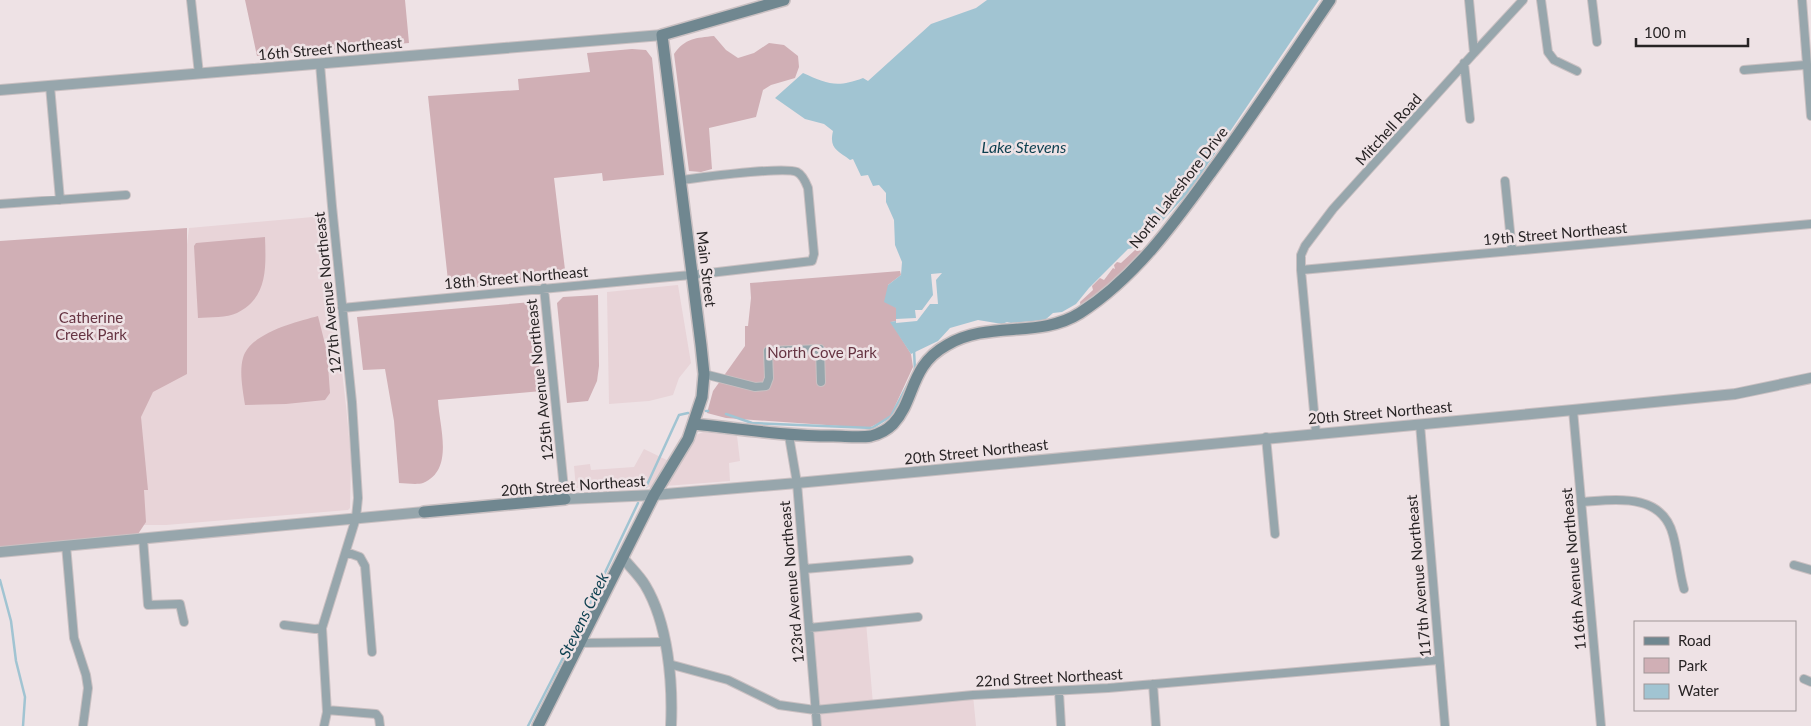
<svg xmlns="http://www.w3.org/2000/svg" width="1811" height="726" font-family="Lato,sans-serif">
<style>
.built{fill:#e8d4d8}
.green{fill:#d0afb5}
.water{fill:#a1c4d2}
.pier{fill:#eee2e5}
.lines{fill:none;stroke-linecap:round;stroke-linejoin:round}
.stream{stroke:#a1c4d2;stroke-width:2.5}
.minor-casing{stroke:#cac0c2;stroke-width:10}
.tertiary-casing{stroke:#cac0c2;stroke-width:12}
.secondary-casing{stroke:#cac0c2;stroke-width:14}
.minor{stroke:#97a6ac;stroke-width:8}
.tertiary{stroke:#97a6ac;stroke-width:10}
.secondary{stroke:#708790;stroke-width:11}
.labels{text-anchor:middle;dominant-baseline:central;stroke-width:5;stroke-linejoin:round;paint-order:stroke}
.street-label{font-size:15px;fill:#282425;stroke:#eee2e5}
.park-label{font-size:15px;fill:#663442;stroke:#eee2e5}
.water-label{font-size:16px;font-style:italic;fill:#0c3f4f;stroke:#eee2e5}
</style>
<rect width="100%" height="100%" fill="#eee2e5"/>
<path class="built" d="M324 216 346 406 351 458 350 508 348 510 166 525H143L125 392 178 321 189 228Z
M678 285 691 363 679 378 673 395 649 401 609 404 607 292Z
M703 432 737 436 740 461 729 463 730 481 639 488H576L574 466 590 464 591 470 634 467 644 449 677 465 696 435Z
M866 622 873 704 973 695 976 726H817L809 628Z"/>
<path class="green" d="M245 0H405L409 43 257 56Z
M714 36 726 50 738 58 754 53 769 43 784 45 798 56 799 67 795 78 771 85 763 90 756 117 709 128 712 169 701 172 689 171 674 54C685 38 696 38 714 36Z
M632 49 646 50 652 58 664 175 603 181 602 173 554 178 566 278 449 290 428 96 519 90 518 79 590 72 587 53Z
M187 228V374L153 392 141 417 148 490H144L146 522 138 534 0 548V241Z
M265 237C266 267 268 298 237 313 227 318 210 317 198 318L194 246 196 243Z
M1135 250 1146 251 1081 309 1080 302 1093 290 1092 286 1100 278 1104 280 1113 268 1115 269 1114 265 1117 262 1121 263Z
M900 271 901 275 888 285 896 308V321L891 322 911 354 913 367 890 417 869 428 726 418 707 413 713 391 745 346V326H748L751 298 750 283Z
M598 295 599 366 597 381 588 401 567 403 557 303 563 297Z
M532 302 542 391 438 400C439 426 455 470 423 483 416 485 406 483 399 483L394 421 385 369 363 370 357 317Z
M318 316 327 352 330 393 325 400 286 404 245 405C243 391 239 372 243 358 250 333 296 322 318 316Z"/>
<path class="water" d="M987 0H1319L1189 192 1138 247 1128 249 1089 288 1076 304 1062 312 1053 313 1045 320 1011 323 1007 322 1002 324 978 320 950 328 938 341 911 354 890 322 896 321V308L884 302 888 285 901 275 902 262 895 245 894 220 886 202V193L879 185 873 186 868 175 861 176 853 159 850 160C837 150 829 149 833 131L824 124 805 119 775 98 803 73C827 84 837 88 863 78L868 81 931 24 976 8Z"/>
<path class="pier" d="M942 273 936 280 938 304H930L917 321 896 323V319L916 318 915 310H922L933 295 931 274Z"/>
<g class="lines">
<path class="stream" d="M914 350 915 371
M706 411H708
M726 414 752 423 872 428 891 416 909 382
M646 487 679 415 688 413
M0 580 11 621 16 661 25 697 23 726
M528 726 582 621 638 503"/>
<defs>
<path id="minor" d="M191 0 199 74
M1541 0 1548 52 1554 60 1577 71
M1592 0 1597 42
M1802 0 1811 116
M1474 53 1523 0
M1464 63 1470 119
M320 64 332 206 352 402 358 498 356 518 322 628 327 712 324 726
M1744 70 1805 65
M50 86 60 200
M1505 181 1512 251
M0 204 126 195
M1301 270 1811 224
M544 288 565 499
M342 308 701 274 812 261 814 254 808 188C806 183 803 175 797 172 783 166 699 178 680 180
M704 374 755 387 766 386 769 378 768 351 820 349 821 382
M1573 410 1601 726
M1420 424 1445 726
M1316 433 1301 270V255L1305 246 1333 209 1474 53 1469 0
M789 436 797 483 817 726
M1266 437 1275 534
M1581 502C1615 500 1662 492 1673 535 1678 553 1679 571 1684 589
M143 538 148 605 180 604 184 622
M66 545 74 638 86 675 88 688 83 726
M346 552 360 557 365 566 372 652
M1794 565 1811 570
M804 569 909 560
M284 625 315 629 322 628
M809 628 918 617
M581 643 664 642
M669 664 728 680 779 705 815 710 973 695 1108 688 1438 660
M1804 679 1811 682
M1153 684 1156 726
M1059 692 1061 726
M327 710 376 714 379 718 380 726"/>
<path id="tertiary" d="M0 90 662 35
M565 499 654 495 797 483 1573 410 1735 394 1811 378
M0 552 424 512
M623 558C630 567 639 575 645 585 668 623 673 682 671 726"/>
<path id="secondary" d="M694 424C741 429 786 436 833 436 845 436 859 438 871 436 879 434 888 429 893 424 916 399 909 366 947 345 989 320 1039 339 1080 313 1135 278 1175 222 1212 171 1253 115 1291 57 1330 0
M424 512 565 499
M538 726 654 495 688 439 702 397 704 374 701 345 662 35 784 0"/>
</defs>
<use href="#minor" class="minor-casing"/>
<use href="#tertiary" class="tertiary-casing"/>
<use href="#secondary" class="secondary-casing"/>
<use href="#minor" class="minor"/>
<use href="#tertiary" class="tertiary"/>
<use href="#secondary" class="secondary"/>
</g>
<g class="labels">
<g class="street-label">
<text transform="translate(330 48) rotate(-5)">16th Street Northeast</text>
<text transform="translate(1388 129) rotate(-48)">Mitchell Road</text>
<text transform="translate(1178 187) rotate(-52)">North Lakeshore Drive</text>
<text transform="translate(1555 233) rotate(-5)">19th Street Northeast</text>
<text transform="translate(707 269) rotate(83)">Main Street</text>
<text transform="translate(516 277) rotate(-5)">18th Street Northeast</text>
<text transform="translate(327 293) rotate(-96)">127th Avenue Northeast</text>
<text transform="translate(539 380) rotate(-96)">125th Avenue Northeast</text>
<text transform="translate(1380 412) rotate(-5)">20th Street Northeast</text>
<text transform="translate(976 451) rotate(-6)">20th Street Northeast</text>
<text transform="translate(573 485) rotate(-4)">20th Street Northeast</text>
<text transform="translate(1573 569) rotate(-95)">116th Avenue Northeast</text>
<text transform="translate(1418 576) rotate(-95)">117th Avenue Northeast</text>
<text transform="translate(791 582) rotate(-95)">123rd Avenue Northeast</text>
<text transform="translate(1049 677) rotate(-3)">22nd Street Northeast</text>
</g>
<g class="park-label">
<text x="91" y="317">Catherine<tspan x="91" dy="17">Creek Park</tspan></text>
<text x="822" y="352">North Cove Park</text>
</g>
<g class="water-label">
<text x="1024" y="146">Lake Stevens</text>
<text transform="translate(583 615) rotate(-64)">Stevens Creek</text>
</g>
</g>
<rect x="1634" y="621" width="162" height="90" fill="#eee2e5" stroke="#9f9698"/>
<rect x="1644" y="637" width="25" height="8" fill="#708790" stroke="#9f9698"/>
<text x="1678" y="646" font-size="15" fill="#282425">Road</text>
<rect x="1644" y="658" width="25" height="15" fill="#d0afb5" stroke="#9f9698"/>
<text x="1678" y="671" font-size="15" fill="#282425">Park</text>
<rect x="1644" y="684" width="25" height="15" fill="#a1c4d2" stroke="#9f9698"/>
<text x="1678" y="696" font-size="15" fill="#282425">Water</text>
<path d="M1636 38v8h112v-8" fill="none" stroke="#282425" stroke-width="2.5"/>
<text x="1644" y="38" font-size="15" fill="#282425" stroke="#eee2e5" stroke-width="4" paint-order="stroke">100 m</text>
</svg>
